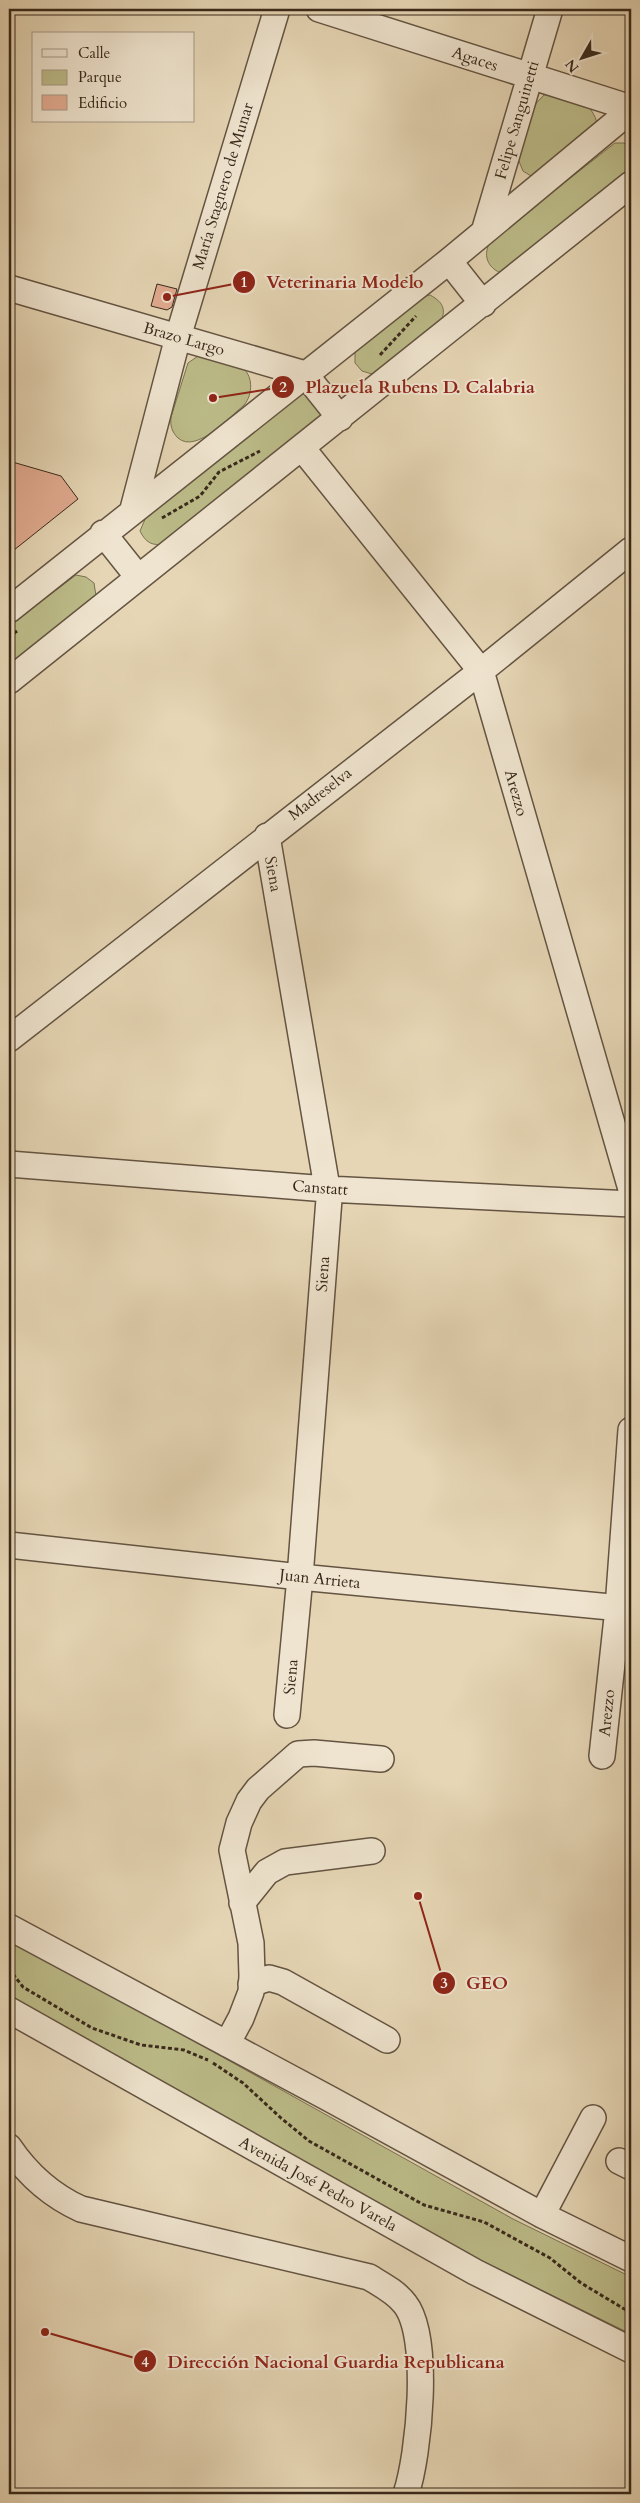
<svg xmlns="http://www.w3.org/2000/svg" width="640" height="2503" font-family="Cardo,serif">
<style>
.green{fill:#bcbc89;stroke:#7a7252}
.building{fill:#e3ac92;stroke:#38291b}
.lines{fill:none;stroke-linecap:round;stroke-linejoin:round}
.minor-casing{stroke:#645442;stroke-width:28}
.path{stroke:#38291b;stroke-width:3;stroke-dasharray:4 2.5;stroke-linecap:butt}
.minor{stroke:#efe4cf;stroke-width:25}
.labels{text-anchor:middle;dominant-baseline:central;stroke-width:4;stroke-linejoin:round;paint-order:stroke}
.street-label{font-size:16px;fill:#38291b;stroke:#efe4cf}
.leader{fill:none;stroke:#8f2418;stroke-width:2}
.callout-dot{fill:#8f2418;stroke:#efe4cf;stroke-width:2}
.mark-label{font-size:15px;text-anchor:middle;font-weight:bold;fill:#fff}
.callout-label{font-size:18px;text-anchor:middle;font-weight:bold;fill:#8f2418;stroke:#efe4cf;stroke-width:4;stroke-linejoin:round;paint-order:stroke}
</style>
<rect width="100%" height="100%" fill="#e6d6b5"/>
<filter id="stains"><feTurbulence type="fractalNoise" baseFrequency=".004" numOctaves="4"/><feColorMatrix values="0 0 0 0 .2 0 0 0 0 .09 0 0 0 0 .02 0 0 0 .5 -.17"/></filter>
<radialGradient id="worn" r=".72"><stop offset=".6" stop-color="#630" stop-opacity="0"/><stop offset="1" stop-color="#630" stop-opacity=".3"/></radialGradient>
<path class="green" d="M563 93C568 95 575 95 579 98 587 103 597 116 597 125L538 176H531L523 171 516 154 527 113 544 95Z
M615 143H624L631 149V174L503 274C487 268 482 255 491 240Z
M430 295C445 303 447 312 438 326L383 370 372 374 362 371 355 363V353L360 346 421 297Z
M201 354C213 358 230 359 240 366 254 374 253 395 244 405 230 417 196 454 178 438 172 432 170 426 171 417L188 363Z
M303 394 314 396 322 412 319 421 165 544C152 546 146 543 140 531L146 517 292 400Z
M76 575 86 577 94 583 96 596 9 667V626Z
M9 1938 513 2219 631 2277V2334L480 2260 9 1997Z"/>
<path class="building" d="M157 284 177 289 172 307 167 310 151 306Z
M9 461 61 476 78 499 9 554Z"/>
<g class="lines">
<defs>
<path id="minor" d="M319 9 631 108
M484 232 550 9
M449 261 483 304
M9 288 305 374 340 418
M302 448 481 671 631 1189
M133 509 178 337 277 9
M103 533 138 577
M9 610 449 261 631 110
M9 681 631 184
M267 836 329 1199 300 1577 287 1715
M9 1039 481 671 631 550
M9 1164 327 1189 631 1204
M9 1545 300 1577 631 1609
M602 1756 618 1608 631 1430
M242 1903 267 1872 285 1862 372 1851
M9 1927 330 2099 542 2215 631 2259
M251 1984 269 1978 283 1982 387 2040
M9 2010 475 2272 631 2350
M227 2044 241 2018 251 1992 252 1976 251 1943 232 1850 239 1823 249 1801 258 1789 298 1754 314 1753 381 1759
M9 2147C28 2175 50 2195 81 2209L369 2277C382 2285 396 2292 405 2304 431 2337 419 2455 406 2494
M619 2161 631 2167
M542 2215 593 2118"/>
</defs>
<use href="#minor" class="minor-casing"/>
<path class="path" d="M380 355 416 316
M162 518 200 496 219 472 260 451
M9 637 17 631
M9 1969 23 1987 92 2028 141 2045 184 2050 208 2060
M213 2063 243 2083 281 2118 309 2141 424 2205 484 2222 550 2258 581 2283 631 2313"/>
<use href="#minor" class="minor"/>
</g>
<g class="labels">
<g class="street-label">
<text transform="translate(475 59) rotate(18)">Agaces</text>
<text transform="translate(517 120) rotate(-74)">Felipe Sanguinetti</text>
<text transform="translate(223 186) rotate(-73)">María Stagnero de Munar</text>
<text transform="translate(184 339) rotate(16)">Brazo Largo</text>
<text transform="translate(516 793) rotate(74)">Arezzo</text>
<text transform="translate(320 794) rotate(-38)">Madreselva</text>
<text transform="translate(273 874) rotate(80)">Siena</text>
<text transform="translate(320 1188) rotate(4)">Canstatt</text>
<text transform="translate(323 1274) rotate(-86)">Siena</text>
<text transform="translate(320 1579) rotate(6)">Juan Arrieta</text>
<text transform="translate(291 1677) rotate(-85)">Siena</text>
<text transform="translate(607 1713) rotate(-84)">Arezzo</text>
<text transform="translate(318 2184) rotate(29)">Avenida José Pedro Varela</text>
</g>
</g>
<path class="leader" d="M167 297L244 282M213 398L283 387M418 1896L444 1983M45 2332L145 2361"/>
<g class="callout-dot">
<circle cx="167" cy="297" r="5"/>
<circle cx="213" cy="398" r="5"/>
<circle cx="418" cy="1896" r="5"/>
<circle cx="45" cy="2332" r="5"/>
<circle cx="244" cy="282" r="12"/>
<circle cx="283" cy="387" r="12"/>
<circle cx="444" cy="1983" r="12"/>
<circle cx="145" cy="2361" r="12"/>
</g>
<g class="mark-label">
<text x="244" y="287">1</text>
<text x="283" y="392">2</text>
<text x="444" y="1988">3</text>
<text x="145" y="2367">4</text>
</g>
<g class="callout-label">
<text x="345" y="288">Veterinaria Modelo</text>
<text x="420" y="393">Plazuela Rubens D. Calabria</text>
<text x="487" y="1989">GEO</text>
<text x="336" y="2368">Dirección Nacional Guardia Republicana</text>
</g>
<rect width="640" height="2503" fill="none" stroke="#e6d6b5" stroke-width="30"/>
<rect x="10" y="10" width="620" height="2483" fill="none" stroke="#38291b" stroke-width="2.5"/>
<rect x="15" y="15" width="610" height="2473" fill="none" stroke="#38291b"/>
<rect x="32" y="32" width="162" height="90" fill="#efe4cf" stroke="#a69987"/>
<rect x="42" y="49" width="25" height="8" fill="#efe4cf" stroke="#a69987"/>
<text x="78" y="58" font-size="15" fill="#38291b">Calle</text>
<rect x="42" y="70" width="25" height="15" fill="#bcbc89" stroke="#a69987"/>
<text x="78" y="82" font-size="15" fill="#38291b">Parque</text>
<rect x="42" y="95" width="25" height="15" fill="#e3ac92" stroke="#a69987"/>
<text x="78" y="108" font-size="15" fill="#38291b">Edificio</text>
<g transform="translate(582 58) rotate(231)" stroke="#efe4cf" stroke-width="4" paint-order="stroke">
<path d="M0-4L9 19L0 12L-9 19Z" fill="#38291b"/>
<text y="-8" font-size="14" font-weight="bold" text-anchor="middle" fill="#38291b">N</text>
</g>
<rect width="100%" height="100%" filter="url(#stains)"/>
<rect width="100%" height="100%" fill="url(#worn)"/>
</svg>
